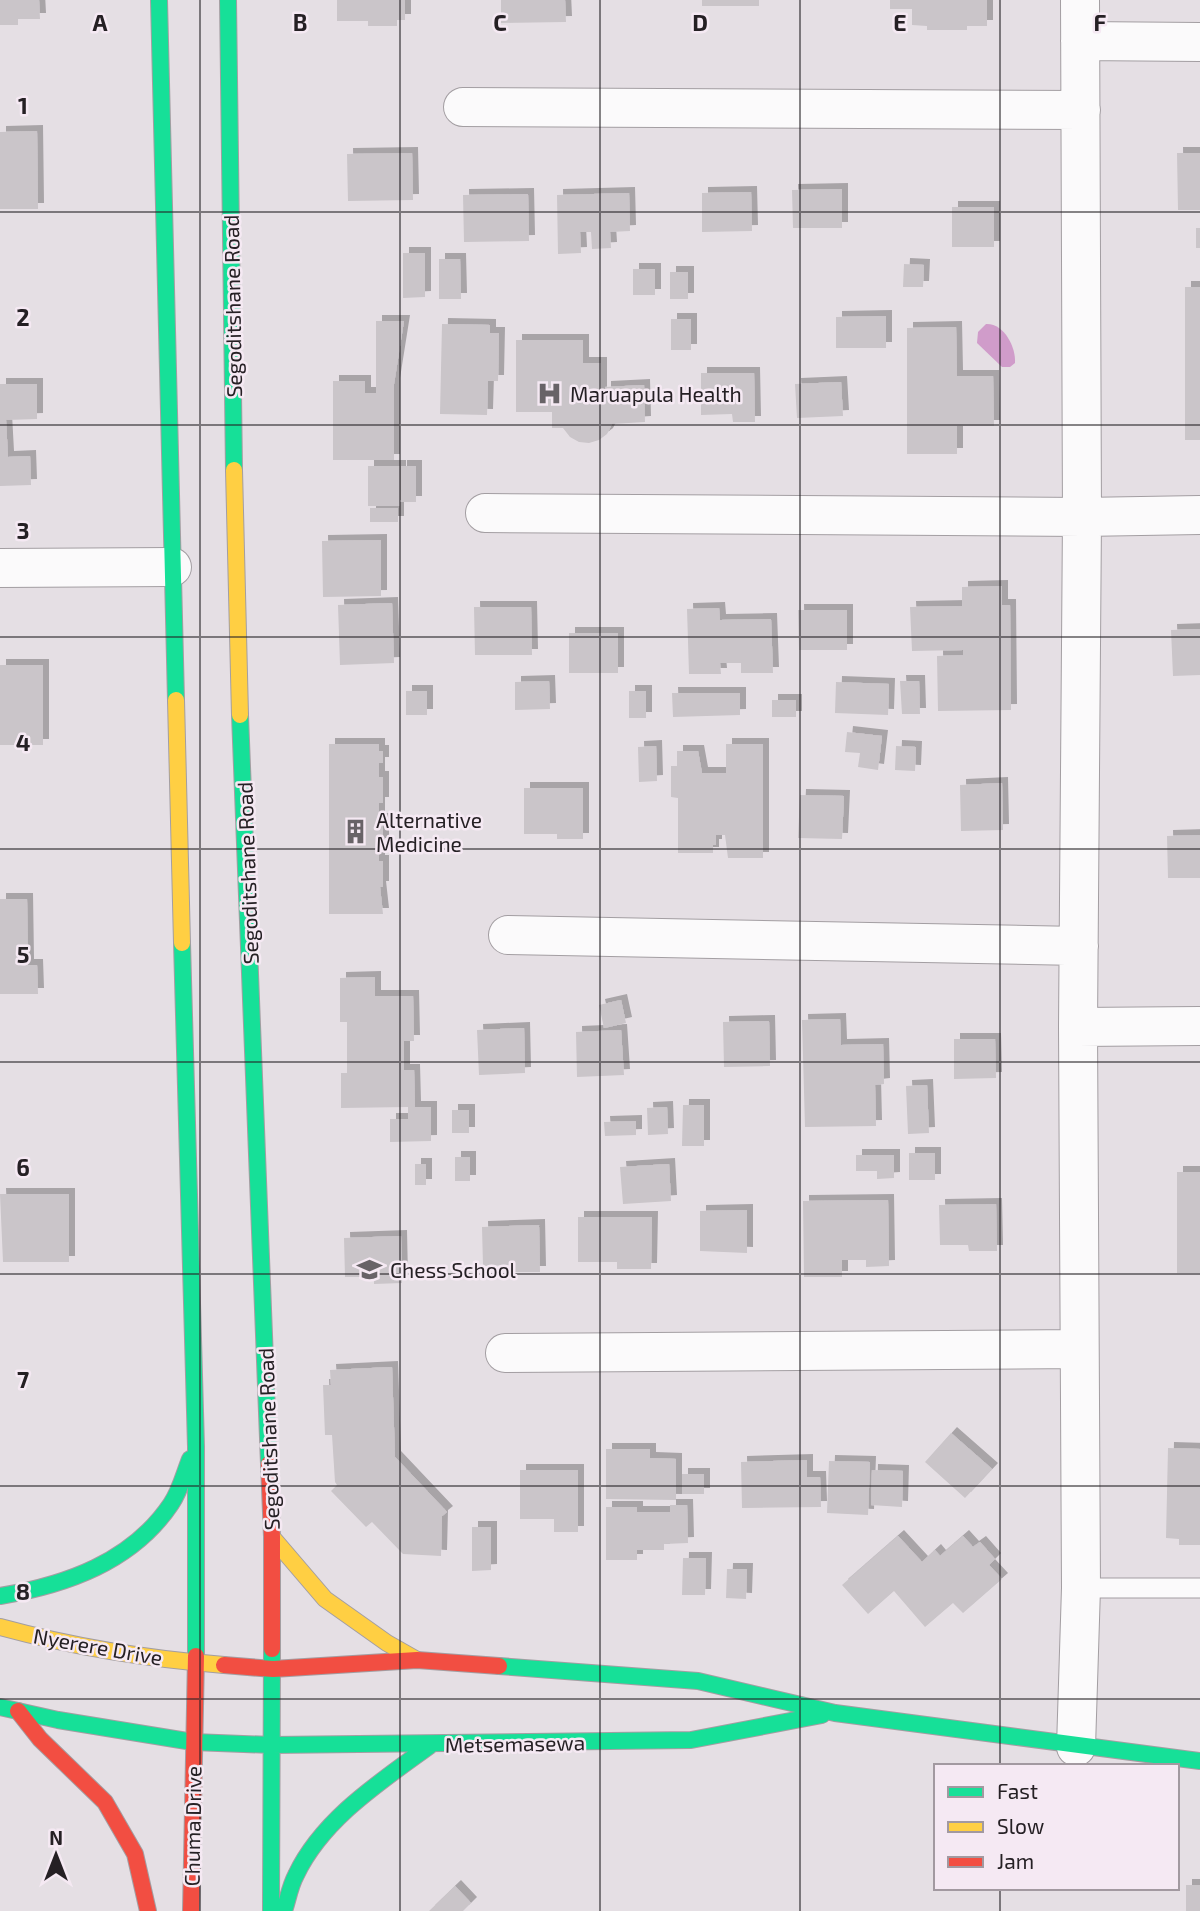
<svg xmlns="http://www.w3.org/2000/svg" width="1200" height="1911" font-family="'Exo 2',sans-serif">
<style>
.water{fill:#d09cca}
.building{fill:#cac5c9;filter:url(#shadow)}
.lines{fill:none;stroke-linecap:round;stroke-linejoin:round}
.lane-casing{stroke:#a39ea2;stroke-width:21}
.street-casing{stroke:#a39ea2;stroke-width:40}
.fast-casing{stroke:#a39ea2;stroke-width:18}
.slow-casing{stroke:#a39ea2;stroke-width:18}
.jam-casing{stroke:#a39ea2;stroke-width:18}
.lane{stroke:#fbfafb;stroke-width:19}
.street{stroke:#fbfafb;stroke-width:38}
.fast{stroke:#16e098;stroke-width:16}
.slow{stroke:#ffcf43;stroke-width:16}
.jam{stroke:#f24e42;stroke-width:16}
.grid{fill:none;stroke:#252024;stroke-width:2;stroke-opacity:0.55}
.labels{text-anchor:middle;dominant-baseline:central;stroke-width:5;stroke-linejoin:round;paint-order:stroke}
.street-label{font-size:21px;fill:#252024;stroke:#f5e9f3}
.poi-label{font-size:21px;fill:#252024;stroke:#f5e9f3;text-anchor:start}
.grid-label{font-size:23px;text-anchor:middle;font-weight:bold;fill:#252024;stroke:#f5e9f3;stroke-width:5;stroke-linejoin:round;paint-order:stroke}
</style>
<defs>
<filter id="shadow"><feDropShadow dx="6" dy="-6" stdDeviation="0" flood-color="#0004"/></filter>
</defs>
<rect width="100%" height="100%" fill="#e5dfe4"/>
<path class="water" d="M986 324C1004 323 1016 347 1015 363L1010 367H1002L977 343 978 332Z"/>
<path class="building" d="M0 0H39L40 19H18V25H0Z
M337 0H405V20H397V26H368V21H337Z
M501 0H565L566 22 501 23Z
M702 0H759V6H702Z
M890 0H987V26H967V30H927V26L912 25V9H890Z
M37 131 38 209H0V132Z
M412 153 413 200 348 201 347 154Z
M1177 153H1200V210H1178Z
M842 189V228H793L792 190Z
M751 192 752 231 702 232V193Z
M629 193 630 231 610 232 611 248 592 249 591 232H580L581 253 558 254 557 195Z
M528 194 529 241 464 242 463 195Z
M952 207H994V247H952Z
M1196 228H1200V248H1196Z
M403 253H425V297L403 298Z
M439 259H460L461 299H439Z
M904 264 924 265 923 287H903Z
M633 269H655V295H633Z
M670 272H688V299H670Z
M1185 287H1200V440H1185Z
M886 316V348H836V317Z
M671 319H691V350H671Z
M376 321H404L394 384V460H333V381H365V393H376Z
M442 324 490 325V333H499L498 381H488L487 415 440 414Z
M956 327 957 376H993L994 426H957V454H907V328Z
M516 340H583V363H601V396L605 399V387L644 385 645 422 612 424 607 434 599 440 589 443 579 442 570 437 563 428H552V412H516Z
M701 373H754L755 422H733L732 414 701 415Z
M841 382 843 416 797 418 795 384Z
M0 384H37V419L6 420 8 457 30 456 31 485 0 486Z
M368 466H400V506H368Z
M401 466H416V502H401Z
M370 508H398V522H370Z
M381 540V596L323 597 322 541Z
M1002 586V605H1010L1011 710 938 711 937 656 963 655V650L912 651 910 607 962 606V587Z
M392 603 394 663 340 665 338 605Z
M474 607H531L532 655H475Z
M719 608 720 620 771 619 773 673H741V663H720L721 674H689L687 609Z
M798 610H847V650H799Z
M1200 629V675L1173 676 1171 630Z
M569 633H618V673H569Z
M0 665H43V745H0Z
M549 681 550 709 515 710V682Z
M900 681H919L920 714H902Z
M836 682 889 684 888 715 835 713Z
M406 691H427V715H406Z
M629 691H646V718H629Z
M672 693H740V715L673 717Z
M772 700H796V717H772Z
M847 732 882 736 878 770 858 767 860 753 845 752Z
M329 744H379V751H383V763H379V777H383V803H379V819H383V844H379V861H383V887H380L383 914H329Z
M726 744H763V858H728L725 835H716V845H713V853H678V798L671 797V766H677V751H698L702 773H726Z
M656 746 657 781 639 782 638 747Z
M896 746 916 747 915 771 895 770Z
M1002 783 1003 830 961 831 960 785Z
M524 788H583V839H557V834H524Z
M800 795 844 796 842 839 798 838Z
M1200 835V878H1168L1167 836Z
M0 899H27L28 965H37L38 994H0Z
M375 977V996H413L414 1041H404V1070H414L415 1107H431V1141L390 1142V1119H408V1107L341 1108V1073H347V1022H340V978Z
M621 1000 626 1023 604 1028 599 1005Z
M840 1019 841 1045 883 1044 884 1084 875 1085 876 1126 805 1127 802 1020Z
M769 1021 770 1066 724 1067 723 1022Z
M524 1028 525 1073 479 1075 477 1030Z
M621 1030 624 1075 577 1077 576 1032Z
M954 1039H995L996 1078 954 1079Z
M927 1085 929 1133 908 1134 906 1086Z
M683 1105H704V1146H682Z
M667 1107 668 1134 648 1135 647 1108Z
M452 1110H469V1133H452Z
M636 1121V1135L605 1136 604 1122Z
M909 1153H935V1180H909Z
M856 1155H894V1178L877 1179V1171H856Z
M455 1157H470V1181H455Z
M415 1164H426V1185H415Z
M669 1164 671 1201 623 1204 620 1167Z
M1177 1172H1200V1273H1177Z
M0 1194H69V1262H3Z
M888 1200 889 1266 866 1267V1260H842V1277H804L803 1201Z
M996 1204 997 1251H969L968 1245H940L939 1205Z
M747 1210V1253L700 1251V1211Z
M578 1217H652L651 1269H617V1262H578Z
M539 1225 540 1272H512V1265L483 1266 482 1227Z
M401 1236 402 1283 374 1284V1277H345L344 1238Z
M392 1367 395 1457 447 1512 442 1516 441 1556 403 1554 372 1522 366 1527 331 1491 337 1485 335 1482 332 1435H325L323 1385H331L330 1370Z
M951 1433 992 1469 965 1498 925 1462Z
M1168 1448 1200 1449V1545H1179V1539L1166 1538Z
M606 1449H650V1458L676 1459V1500L606 1499Z
M807 1460V1477H820L821 1507 742 1508 741 1462Z
M829 1461 870 1462 868 1515 827 1513Z
M520 1470H578V1532H554V1519H520Z
M872 1470 903 1471 902 1507 871 1505Z
M682 1474H704V1494H682Z
M670 1505H687L688 1543 664 1544V1550H637V1560H606V1507H637V1512H670Z
M472 1527H491V1570L472 1571Z
M898 1536 922 1562 935 1550 940 1556 963 1536 973 1547 980 1542 995 1559 989 1565 1002 1579 963 1613 953 1603 925 1627 894 1591 868 1614 842 1585Z
M683 1558H706L705 1595H682Z
M727 1569H747L746 1599 726 1598Z
M1186 1885H1200V1911H1186Z
M455 1886 471 1903 463 1911H429Z"/>
<g class="lines">
<defs>
<path id="lane" d="M1081 1588H1200"/>
<path id="street" d="M1080 41 1200 42
M463 107 1081 110
M485 513 1082 517 1200 515
M0 568 172 567
M508 935 1079 946
M1078 1027 1200 1026
M505 1353 1079 1349
M1076 1747 1081 1588 1078 1027 1082 517 1080 0"/>
<path id="fast" d="M159 0 176 700
M228 0 234 470
M240 715 269 1464
M182 943 196 1447V1656
M0 1596C66 1585 132 1562 171 1504 180 1491 184 1474 190 1459
M499 1666 698 1681 835 1713 1200 1761
M0 1707 58 1720 193 1742 272 1745 691 1740 822 1715
M271 1911 272 1649
M284 1911C288 1899 290 1886 296 1875 323 1818 383 1780 432 1744"/>
<path id="slow" d="M234 470 240 715
M176 700 182 943
M272 1537 325 1599 387 1643 417 1660
M0 1627C73 1647 149 1659 224 1665"/>
<path id="jam" d="M269 1464 272 1537V1649
M224 1665 273 1669 417 1660 499 1666
M18 1711 40 1739 105 1802 135 1854 148 1911
M191 1911 196 1656"/>
</defs>
<use href="#lane" class="lane-casing"/>
<use href="#street" class="street-casing"/>
<use href="#fast" class="fast-casing"/>
<use href="#slow" class="slow-casing"/>
<use href="#jam" class="jam-casing"/>
<use href="#lane" class="lane"/>
<use href="#street" class="street"/>
<use href="#fast" class="fast"/>
<use href="#slow" class="slow"/>
<use href="#jam" class="jam"/>
</g>
<path class="grid" d="M200 0V1911M400 0V1911M600 0V1911M800 0V1911M1000 0V1766M0 212H1200M0 425H1200M0 637H1200M0 849H1200M0 1062H1200M0 1274H1200M0 1486H1200M0 1699H1200M1000 1888V1911"/>
<defs>
<symbol id="hospital-bare" viewBox="-9 -9 18 18"><path d="M-5-5h3v3.5h4V-5h3V5h-3V1.5h-4V5h-3Z" fill="#686367" stroke="#f5e9f3" stroke-width="2.5" paint-order="stroke"/></symbol>
<symbol id="building-bare" viewBox="-9 -9 18 18"><path d="M-4-6H4V6H1V3H-1V6H-4ZM-2.5-4.3h1.7v1.8h-1.7ZM.8-4.3h1.7v1.8H.8ZM-2.5-1h1.7V.8h-1.7ZM.8-1h1.7V.8H.8Z" fill="#686367" stroke="#f5e9f3" stroke-width="2.5" paint-order="stroke"/></symbol>
<symbol id="school-bare" viewBox="-9 -9 18 18"><path d="M0-5L7-2L0 1L-7-2ZM-4 1L0 2.5L4 1V4Q0 6-4 4Z" fill="#686367" stroke="#f5e9f3" stroke-width="2.5" paint-order="stroke"/></symbol>
</defs>
<g fill-rule="evenodd">
<use href="#hospital-bare" x="532" y="376" width="35" height="35"/>
<use href="#building-bare" x="338" y="814" width="35" height="35"/>
<use href="#school-bare" x="352" y="1252" width="35" height="35"/>
</g>
<g class="labels">
<g class="street-label">
<text transform="translate(232 306) rotate(-91)">Segoditshane Road</text>
<text transform="translate(247 873) rotate(-92)">Segoditshane Road</text>
<text transform="translate(268 1439) rotate(-92)">Segoditshane Road</text>
<text transform="translate(98 1646) rotate(10)">Nyerere Drive</text>
<text transform="translate(515 1743) rotate(-1)">Metsemasewa</text>
<text transform="translate(192 1826) rotate(-89)">Chuma Drive</text>
</g>
<g class="poi-label">
<text x="570" y="393">Maruapula Health</text>
<text x="376" y="819">Alternative<tspan x="376" dy="24">Medicine</tspan></text>
<text x="390" y="1269">Chess School</text>
</g>
</g>
<g class="grid-label">
<text x="100" y="31">A</text>
<text x="300" y="31">B</text>
<text x="500" y="31">C</text>
<text x="700" y="31">D</text>
<text x="900" y="31">E</text>
<text x="1100" y="31">F</text>
<text x="23" y="114">1</text>
<text x="23" y="326">2</text>
<text x="23" y="539">3</text>
<text x="23" y="751">4</text>
<text x="23" y="963">5</text>
<text x="23" y="1176">6</text>
<text x="23" y="1388">7</text>
<text x="23" y="1600">8</text>
</g>
<rect x="934" y="1764" width="245" height="126" fill="#f5e9f3" stroke="#a299a0" stroke-width="2"/>
<rect x="948" y="1787" width="35" height="10" fill="#16e098" stroke="#a299a0" stroke-width="2"/>
<text x="997" y="1799" font-size="21" fill="#252024">Fast</text>
<rect x="948" y="1822" width="35" height="10" fill="#ffcf43" stroke="#a299a0" stroke-width="2"/>
<text x="997" y="1834" font-size="21" fill="#252024">Slow</text>
<rect x="948" y="1857" width="35" height="10" fill="#f24e42" stroke="#a299a0" stroke-width="2"/>
<text x="997" y="1869" font-size="21" fill="#252024">Jam</text>
<g transform="translate(56 1855)" stroke="#f5e9f3" stroke-width="5" paint-order="stroke">
<path d="M0-5L12 26L0 18L-12 26Z" fill="#252024"/>
<text y="-10" font-size="19" font-weight="bold" text-anchor="middle" fill="#252024">N</text>
</g>
</svg>
